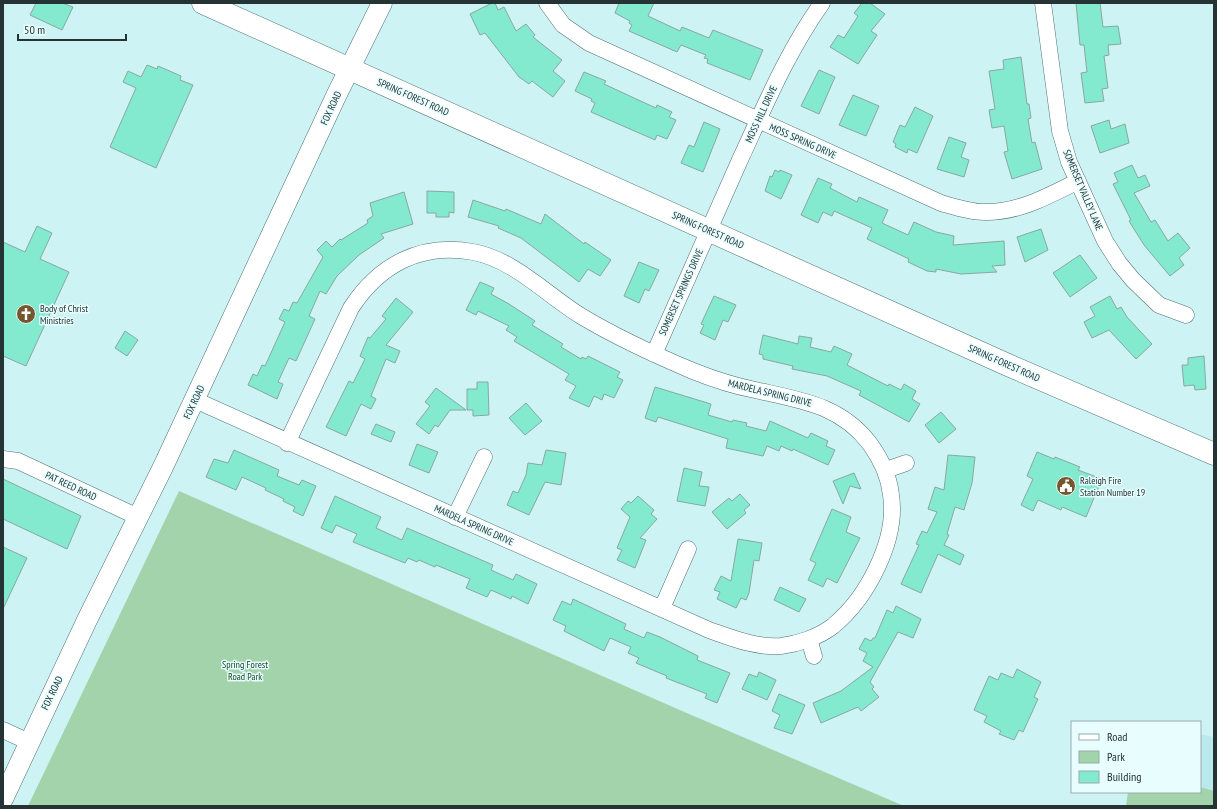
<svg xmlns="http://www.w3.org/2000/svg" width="1217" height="809" font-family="'PT Sans Narrow',sans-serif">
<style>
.built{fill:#bae9eb}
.green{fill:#a3d3aa}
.building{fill:#84eacf;stroke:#88a89f}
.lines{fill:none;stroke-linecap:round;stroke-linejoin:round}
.minor-casing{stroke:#507273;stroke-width:17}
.tertiary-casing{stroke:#507273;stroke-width:21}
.secondary-casing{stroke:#507273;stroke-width:23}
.minor{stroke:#fff;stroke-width:16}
.tertiary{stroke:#fff;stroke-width:20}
.secondary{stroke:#fff;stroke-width:22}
.labels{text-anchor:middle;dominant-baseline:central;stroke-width:3;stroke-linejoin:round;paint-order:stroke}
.street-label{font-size:10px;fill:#253334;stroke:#e7fdfe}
.poi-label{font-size:10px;fill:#253334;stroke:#e7fdfe;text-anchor:start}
.park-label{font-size:10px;fill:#174724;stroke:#e7fdfe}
</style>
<rect width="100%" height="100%" fill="#cef3f5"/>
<path class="built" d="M1200 734 1214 737V806H1128L1200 792Z"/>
<path class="green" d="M179 491 689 714 904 806H28Z
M1200 787 1214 791V806H1126L1128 792H1200Z"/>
<path class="building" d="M36 3H62L73 7 62 30 30 15Z
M492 3H495L498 10 504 7 516 31 526 24 535 35 533 37 562 60 553 71 565 81 553 97 532 81 529 84 519 77 485 33 480 35 470 14Z
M619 3H654L648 16 680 31 682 27 709 38 713 30 763 50 750 80 707 63 708 59 704 58 706 55 681 45 677 52 629 31 632 25 629 23 630 21 615 13Z
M862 3H870L885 14 871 31 877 35 858 64 830 47 838 35 844 38 858 16 854 13Z
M1076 3H1100L1103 27 1118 26 1121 44 1108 45 1109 55 1104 56 1108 88 1102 89 1104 101 1085 103 1081 73 1087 72 1084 45H1080Z
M1021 57 1027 104H1029L1031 118 1028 119 1032 143 1035 142 1042 169 1012 179 1004 152 1008 151 1004 126 992 128 989 110 995 109 989 71 1004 69 1003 60Z
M147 65 157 69 158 66 181 76 180 80 193 85 156 168 110 147 136 88 123 82 128 71 141 77Z
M819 70 835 77 819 114 801 106Z
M584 72 606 81 604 84 634 98 656 108 657 105 672 112 669 117 676 120 667 139 657 135 655 140 591 112 595 103 591 101 592 99 575 91Z
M853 95 879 106 866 136 839 125Z
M915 107 933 116 917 153 908 149 907 153 895 147 896 144 893 142 900 125 905 127Z
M1109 120 1111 129 1125 124 1129 143 1100 153 1091 126Z
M704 122 720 129 703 172 681 163 689 145 694 147Z
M949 137 966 143 961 157 969 160 964 177 937 169Z
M1132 165 1138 178 1145 175 1150 186 1134 193 1151 222 1155 220 1168 241 1178 233 1190 248 1179 258 1184 265 1170 276 1144 245 1129 221 1131 220 1113 184 1118 182 1114 173Z
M775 170 779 172 780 170 792 175 781 199 765 191 770 176 772 177Z
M818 178 832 184 830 188 857 202 859 197 888 210 882 223 908 235 914 222 936 232 954 236 953 245 1004 241 1005 265 992 266 997 272 961 274 936 269V272L927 271 908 262 909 259 867 239 872 228 834 211 832 216 823 212 818 223 801 215Z
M427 191 454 192V213L449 212V217H436V213H427Z
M404 192 413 224 381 234 384 238 359 255 337 276 326 294 320 291 309 316 315 319 296 361 289 358 278 382 283 384 277 399 248 385 253 374 257 376 262 365 265 366 285 322 279 319 284 309 289 311 293 302 297 303 323 257 317 250 326 241 332 247 340 239 341 240 368 223 367 220 373 216 370 203Z
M473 200 505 211 506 209 541 224 545 214 584 244 585 242 611 260 600 276 588 269 579 282 521 238 498 228 499 226 468 217Z
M37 226 52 233 40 259 69 272 26 366 3 356V242L25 252Z
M1041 229 1048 250 1025 262 1017 237Z
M1080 255 1097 278 1070 297 1053 273Z
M639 262 659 270 649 291 645 289 639 303 624 296Z
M480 282 494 288 491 294 509 304 535 321 532 325 563 344 561 347 581 359 582 357 586 359 588 356 620 372 617 377 623 380 614 398 604 394 602 400 594 396 589 407 569 398 576 386 565 380 569 374 514 341 517 337 506 330 509 326 478 311 476 315 466 310Z
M714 296 736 305 728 322 723 320 715 340 700 333 704 325 701 324Z
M1110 296 1117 309 1121 307 1127 317 1152 344 1136 359 1109 330 1092 338 1084 322 1095 316 1090 307Z
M396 298 413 312 386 345 400 351 395 363 386 359 371 396 376 399 371 409 361 404 346 436 326 427 349 381 353 383 365 359 360 356 368 337 370 338 386 319 382 316Z
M125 331 138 340 127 356 115 348Z
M763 335 798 344 799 336 812 338 810 347 831 352 834 346 852 354 847 365 888 386 889 384 901 390 904 384 916 391 912 399 920 404 909 422 859 395 861 391 827 376 792 369 793 366 763 359V355L759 354Z
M1204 356 1206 389 1195 390 1194 385 1184 386 1182 365H1188V358Z
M477 382H488L489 415 473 416V410H467V389H477Z
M655 387 711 404 708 415 732 422 733 420 747 423 746 426 766 431 770 421 808 438 811 433 828 441 826 446 835 450 828 465 793 449 792 451 781 446 779 451 767 446 763 456 726 448 728 439 658 417 656 422 645 418Z
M436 388 466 410H450L438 427 435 425 429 434 416 424 430 406 425 402Z
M526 403 542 421 525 435 509 418Z
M941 412 956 429 939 443 925 425Z
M376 424 395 432 391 442 371 434Z
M417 444 438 452 429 473 409 465Z
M234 450 279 470 277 476 299 485 302 480 316 486 303 516 293 511 295 507 283 501 284 499 265 490 266 488 242 477 236 490 206 477 214 459 228 463Z
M546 450 566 453 561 485 545 482 529 515 507 505 513 491 518 493 526 475 528 463 542 465Z
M1037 452 1054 459 1055 457 1080 467 1078 470 1102 479 1086 517 1062 507 1061 510 1038 500 1033 511 1021 505 1033 479 1027 476Z
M948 455 975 457 972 483 964 510 955 507 947 534 949 535 944 545 964 555 960 565 938 554 921 593 901 584 919 545 916 544 922 531 927 533 937 512 928 509 935 487 944 490Z
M684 468 702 472 699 486 709 487 705 506 677 501Z
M854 473 861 489 850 486 843 504 833 481Z
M3 479 81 516 67 549 3 519Z
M740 494 750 505 744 510 746 513 727 529 712 512 729 498 732 501Z
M335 496 381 517 376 528 402 540 407 528 493 565 491 570 513 580 516 574 537 584 528 604 512 596 511 599 491 590 487 597 466 588 470 579 436 565 435 567 419 560 417 562 408 558 405 563 353 542 357 534 336 525 332 533 321 528Z
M638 496 654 510 651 514 657 519 640 538 646 540 635 568 617 560 622 550 617 548 630 517 621 509 628 501 631 503Z
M832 509 851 517 846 532 860 538 837 583 827 578 823 587 808 580 816 563 810 560Z
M738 539 762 543 759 561 754 560 749 593 746 600 741 598 736 608 717 599 720 592 714 590 721 576 731 581Z
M3 547 27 558 3 609Z
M780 587 806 599 799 612 774 600Z
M573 599 626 624 624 629 644 638 647 632 660 637 698 656 697 660 730 673 717 703 705 698 707 694 666 678 667 676 636 663 639 658 628 653 631 647 610 638 604 651 564 631 566 626 553 620 562 601 571 605Z
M896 606 921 619 913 638 898 632 870 682 874 687 872 689 879 697 861 711 858 707 821 723 813 703 841 691 873 667 863 661 867 653 859 649 865 638 871 641 873 638H875L887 610 893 613Z
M1017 669 1041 682 1034 697 1038 699 1023 732 1019 730 1014 740 999 734 1001 731 984 722 987 716 974 710 989 676 998 680 1001 673 1013 678Z
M759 672 776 680 767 700 742 689 749 674 757 677Z
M779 694 805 705 792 734 774 728 780 715 772 711Z"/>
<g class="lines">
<defs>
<path id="minor" d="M547 3 563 25 589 43 941 203C955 207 970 212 984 212 1017 213 1049 196 1078 181
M1043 3 1060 131 1069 162 1105 241 1119 263 1133 280 1159 305 1186 315
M654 354C682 290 711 226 739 162 764 108 787 52 822 3
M195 400 709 630C732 638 756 648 781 646 798 644 819 637 833 626 867 598 898 540 891 495 889 477 881 459 870 444 841 405 800 400 755 390 735 386 713 379 693 371 655 355 616 337 581 316 547 295 513 259 473 252 421 242 379 265 351 308L287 443
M3 459 18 461 138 517
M886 470 906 463
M455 517 484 457
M662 608 688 549
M809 639 814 656
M3 730 29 742"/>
<path id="tertiary" d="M3 799 87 620 163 467 336 96 382 3"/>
<path id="secondary" d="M203 3 1008 365 1214 454"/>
</defs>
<use href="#minor" class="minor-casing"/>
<use href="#tertiary" class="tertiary-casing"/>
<use href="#secondary" class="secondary-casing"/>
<use href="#minor" class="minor"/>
<use href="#tertiary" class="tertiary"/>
<use href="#secondary" class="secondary"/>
</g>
<defs>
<symbol id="church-disc" viewBox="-11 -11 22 22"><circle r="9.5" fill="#76572c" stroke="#e7fdfe"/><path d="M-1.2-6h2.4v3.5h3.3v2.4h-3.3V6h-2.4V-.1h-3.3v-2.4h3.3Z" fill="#fff"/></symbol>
<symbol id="civic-disc" viewBox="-11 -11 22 22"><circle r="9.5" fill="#76572c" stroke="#e7fdfe"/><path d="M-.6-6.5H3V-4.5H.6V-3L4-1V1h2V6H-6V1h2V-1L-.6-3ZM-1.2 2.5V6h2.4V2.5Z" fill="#fff"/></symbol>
</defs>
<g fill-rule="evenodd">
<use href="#church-disc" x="15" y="303" width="22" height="22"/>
<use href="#civic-disc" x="1055" y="475" width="22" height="22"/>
</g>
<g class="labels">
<g class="street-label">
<text transform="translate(413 97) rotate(24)">SPRING FOREST ROAD</text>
<text transform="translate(331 108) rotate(-65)">FOX ROAD</text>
<text transform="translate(761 114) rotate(-65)">MOSS HILL DRIVE</text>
<text transform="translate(803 141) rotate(24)">MOSS SPRING DRIVE</text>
<text transform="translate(1083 190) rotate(67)">SOMERSET VALLEY LANE</text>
<text transform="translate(708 230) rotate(24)">SPRING FOREST ROAD</text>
<text transform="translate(681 292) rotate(-66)">SOMERSET SPRINGS DRIVE</text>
<text transform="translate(1004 363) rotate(24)">SPRING FOREST ROAD</text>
<text transform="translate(770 393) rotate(14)">MARDELA SPRING DRIVE</text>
<text transform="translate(194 402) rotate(-65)">FOX ROAD</text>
<text transform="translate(71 486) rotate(25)">PAT REED ROAD</text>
<text transform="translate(474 525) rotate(24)">MARDELA SPRING DRIVE</text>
<text transform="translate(52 693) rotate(-64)">FOX ROAD</text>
</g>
<g class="poi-label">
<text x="40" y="308">Body of Christ<tspan x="40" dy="12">Ministries</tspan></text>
<text x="1080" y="480">Raleigh Fire<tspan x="1080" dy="12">Station Number 19</tspan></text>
</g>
<g class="park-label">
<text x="245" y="664">Spring Forest<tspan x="245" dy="12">Road Park</tspan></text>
</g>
</g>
<rect width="1217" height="809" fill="none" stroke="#253334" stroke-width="8"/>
<rect x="1071" y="721" width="130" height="72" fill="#e7fdfe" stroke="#99acad"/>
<rect x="1079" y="734" width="20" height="6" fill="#ffffff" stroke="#99acad"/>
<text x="1107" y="741" font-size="12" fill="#253334">Road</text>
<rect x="1079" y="751" width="20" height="12" fill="#a3d3aa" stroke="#99acad"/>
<text x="1107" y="761" font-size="12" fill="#253334">Park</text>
<rect x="1079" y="771" width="20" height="12" fill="#84eacf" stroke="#99acad"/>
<text x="1107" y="781" font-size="12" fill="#253334">Building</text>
<path d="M18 34v6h108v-6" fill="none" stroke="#253334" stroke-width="2"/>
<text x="24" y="34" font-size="12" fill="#253334" stroke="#e7fdfe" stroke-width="3" paint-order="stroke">50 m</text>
</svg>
